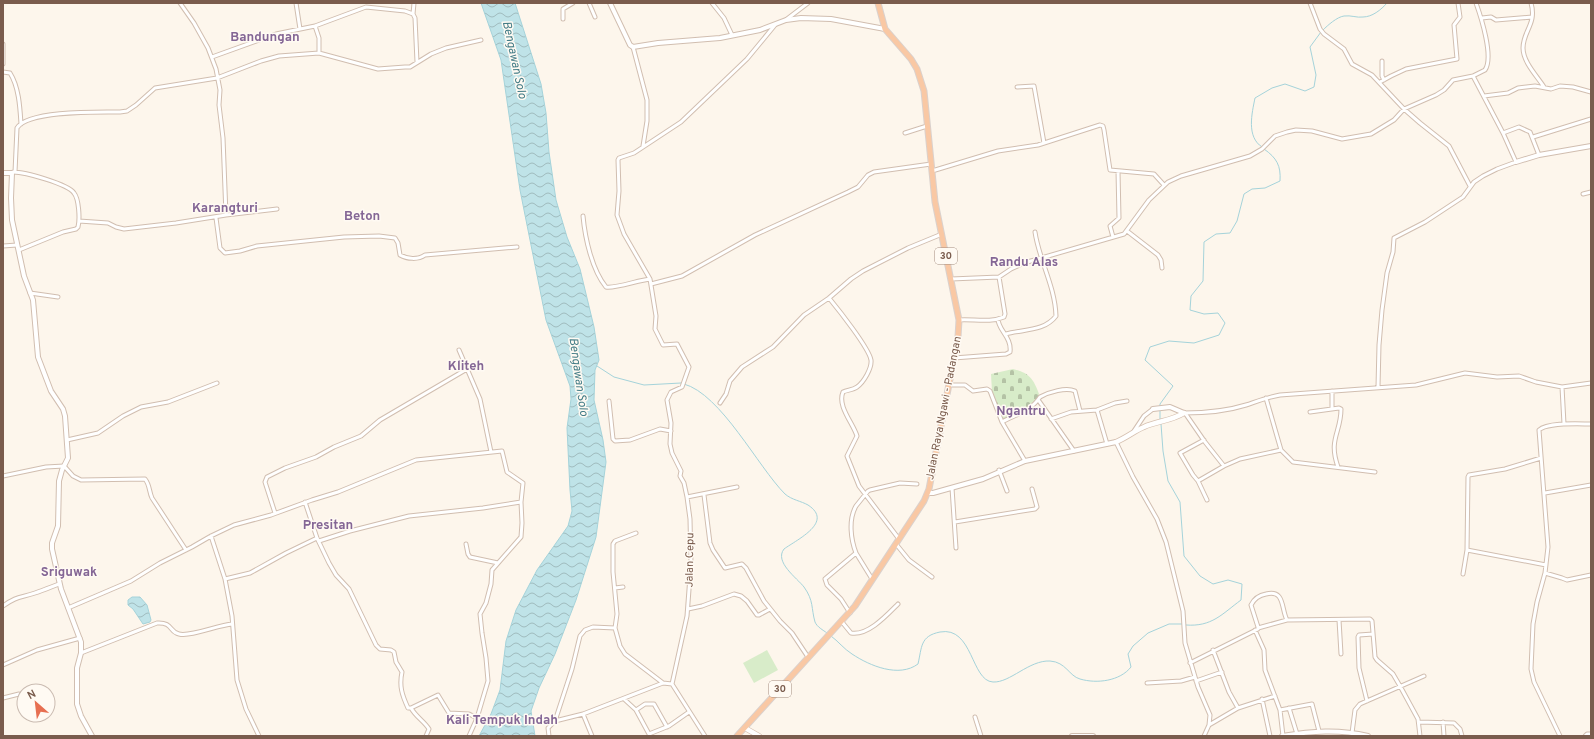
<svg xmlns="http://www.w3.org/2000/svg" width="1594" height="739" font-family="Overpass,sans-serif">
<style>
.green{fill:#d8ecc9}
.cemetery{fill:url(#cemetery-stones)}
.water{fill:url(#water-waves);stroke:#a5d3da}
.lines{fill:none;stroke-linecap:round;stroke-linejoin:round}
.stream{stroke:#a5d3da;stroke-width:1}
.minor-casing{stroke:#d1beb0;stroke-width:5}
.tertiary-casing{stroke:#d1beb0;stroke-width:6}
.secondary-casing{stroke:#d6c0b0;stroke-width:6}
.trunk-casing{stroke:#dad1cd;stroke-width:7}
.minor{stroke:#fff;stroke-width:3}
.tertiary{stroke:#fff;stroke-width:4}
.secondary{stroke:#fff;stroke-width:4.5}
.trunk{stroke:#f9c8a4;stroke-width:5}
.labels{text-anchor:middle;dominant-baseline:central;stroke-width:3;stroke-linejoin:round;paint-order:stroke}
.shield{fill:#fffaf3;stroke:#a28b7f;stroke-width:1}
.shield-label{font-size:10px;font-weight:bold;fill:#7a5c4d}
.street-label{font-size:11px;fill:#7a5c4d;stroke:#fffaf3}
.water-label{font-size:12px;font-style:italic;fill:#437c86;stroke:#fffaf3}
.quarter-label{font-size:13px;font-weight:bold;fill:#846695;stroke:#fffaf3}
</style>
<defs>
<pattern id="cemetery-stones" width="16" height="16" patternUnits="userSpaceOnUse"><rect width="16" height="16" fill="#d8ecc9"/><path d="M2 7V4a2 2 0 0 1 4 0v3zM10 15v-3a2 2 0 0 1 4 0v3z" fill="#b4c2a5"/></pattern>
<pattern id="water-waves" width="16" height="10" patternUnits="userSpaceOnUse"><rect width="16" height="10" fill="#bfe3e8"/><path d="M0 5q4-4 8 0t8 0" fill="none" stroke="#a0bbbe"/></pattern>
</defs>
<rect width="100%" height="100%" fill="#fdf6ec"/>
<path class="green" d="M767 650 778 670 754 683 743 663Z"/>
<path class="cemetery" d="M1013 369C1029 373 1033 378 1039 394L1037 400 1026 408 1003 420 992 392 991 374Z"/>
<path class="water" d="M481 3H515L541 84 546 113 549 152 556 200 567 237 580 269 594 327 599 360 595 370 594 400 603 440 606 462 596 537 576 600 555 654 539 688 531 711 535 736H479L491 714 500 690 506 641 516 610 537 570 568 526 572 511 570 490 567 428 571 399 570 386 546 320 520 190 501 60Z
M132 597H140L147 605 151 620 150 622 143 624 133 609 128 605V600Z"/>
<g class="lines">
<path class="stream" d="M1323 30C1328 25 1337 17 1344 16 1351 15 1357 18 1363 17 1372 17 1381 10 1387 3
M1262 147C1246 137 1252 113 1255 98L1272 88 1285 84 1305 91 1314 87 1316 75 1310 47 1321 32
M597 366 614 377 644 385 681 383
M684 384C721 394 758 467 785 494 792 500 801 501 808 505 834 522 798 539 784 549 774 562 797 578 804 587 814 601 811 608 815 622 817 627 823 630 827 633
M1160 406V404L1173 386 1145 360 1150 347 1169 341 1194 343 1219 335 1225 323 1218 313 1204 314 1190 310 1191 296 1203 281 1204 242 1216 234 1230 233 1237 221 1244 194 1252 189 1265 188 1280 181C1281 166 1277 158 1264 149
M1160 420V410
M1161 424 1163 451 1168 481 1180 502 1184 556 1200 576 1213 584 1228 580 1242 584 1241 600C1222 614 1212 627 1186 625
M831 636C838 641 844 649 852 654 870 666 899 678 918 664 922 647 920 636 940 632 973 626 971 681 993 682 1010 683 1029 660 1050 661 1066 662 1069 676 1080 679 1097 684 1120 681 1131 667L1128 654 1133 646 1148 633 1169 624H1183"/>
<defs>
<path id="minor" d="M296 3 300 29
M589 3 595 17
M712 3 724 18 732 35
M1310 3 1320 29 1324 34 1344 49 1352 64 1372 75 1404 109 1420 123 1449 146 1470 186
M1531 3C1537 24 1523 31 1523 48 1523 62 1537 76 1544 87
M413 14 414 3
M1482 18 1491 17 1496 20 1532 17
M563 19V9L573 3
M787 19 808 3
M315 26 366 7 405 11 413 14 415 18 417 62
M3 44V64
M633 47 647 100V121L643 146
M212 57 276 34 315 26 319 38V53
M1382 61V76L1384 80
M3 72 10 73C19 87 20 108 21 124
M1380 82 1391 76 1406 69 1457 59 1454 25 1460 17 1458 3
M1017 87 1034 86 1044 143
M1484 96 1508 93 1518 88 1535 86 1551 89 1560 86 1573 87 1591 92
M905 133 927 126
M1503 133 1519 127 1530 132 1539 155
M1533 137 1591 119
M932 171 998 151 1038 145 1100 125 1103 126 1104 130 1110 170 1154 174 1164 185
M13 172C25 172 68 184 74 193 79 199 80 219 78 227L76 229 63 232 19 250
M15 172 17 128C28 110 99 112 120 112L127 111 136 105 155 88 217 78 261 61 279 56 319 53 378 69 405 67H410L431 54 446 48 481 40
M1583 194 1591 192
M226 215 277 209
M583 216C585 238 592 270 606 287 614 289 639 280 650 279
M216 218 220 248 225 253 240 251 257 246 344 237 379 236 395 238 398 243 400 255C407 259 418 260 425 255L517 247
M79 221 108 223 116 227 124 229 176 223 226 215 223 138 219 105 220 90 216 69 208 48 194 23 180 3
M1127 231 1158 255 1161 260 1162 268
M1113 237 1110 226 1119 218 1118 171
M3 246 17 245
M951 279 999 277 1011 269 1024 263 1124 234 1149 200 1168 182 1181 176 1250 156 1262 149 1275 136 1287 132 1296 130 1312 131 1342 139 1371 134 1394 120 1404 109 1436 95 1444 90 1453 80 1473 76 1485 70C1494 57 1481 17 1476 3
M651 284 682 276 755 235 848 192 858 187 868 175 874 172 931 164
M30 293 58 297
M829 298C838 309 869 348 871 360 872 368 864 382 857 387 853 390 847 390 843 392 837 406 853 423 857 436L847 456 859 486 899 539
M959 320C974 319 990 323 1004 317L1005 314 999 277
M1006 334C1022 329 1044 332 1056 316 1055 286 1039 260 1035 232
M459 350 480 399 491 452
M954 358 1006 354 1010 352C1012 337 998 330 998 319
M949 385H965L973 391 987 389 990 391 1002 422 1025 461
M1378 387 1379 345 1382 310 1387 273 1393 252 1394 238 1425 222 1463 197 1474 182 1483 176 1497 169 1516 162 1503 133 1473 76
M1562 387 1564 424
M1266 398 1281 450 1293 462 1375 472
M609 401 613 439 615 441 630 440 660 429 671 431
M1039 401 1074 451
M720 403 726 394 730 381 742 367 773 347 804 315 829 298 851 279 863 271 908 248 942 234
M1332 409V391
M1097 410 1107 444
M1310 412 1339 408 1341 409C1341 433 1328 439 1338 467
M1184 413C1204 413 1227 411 1246 405 1258 401 1268 397 1280 395L1416 385 1465 373 1497 377 1519 376 1536 382 1562 387 1591 383
M1185 413 1205 442 1224 466
M1051 419 1071 412 1097 410 1115 403 1127 401
M1002 422C1017 414 1031 411 1040 397 1049 392 1066 387 1075 391L1080 411
M1134 431 1144 416 1153 409
M67 440 98 433 123 416 141 407 168 402 217 383
M1204 440 1180 453 1193 475 1198 481 1224 466 1240 459 1281 450
M1116 442 1133 477 1157 519 1166 542 1183 611 1185 643 1198 687 1210 715 1209 725 1204 736
M1541 458 1505 469 1469 475 1468 477 1467 550 1546 565
M999 470 1007 491
M3 476 46 467 64 466 73 476 81 480 145 479C150 485 149 492 152 498L186 550
M1198 481 1207 500
M952 488 956 548
M1545 493 1591 485
M704 495 710 543 713 550 725 568 742 564 746 568 764 601 780 621 792 633 808 657
M687 497 737 487
M305 502 317 538 329 563 336 575 349 589 376 645 380 649 391 650 394 652 396 662 402 672C399 686 402 695 408 708H411L438 695 449 713 469 714 477 718
M275 513 265 482 267 477 285 468 316 457 334 447 361 436 380 420 467 369
M955 522 1035 509 1037 507 1032 489
M636 533 615 541 613 544V572L617 614 615 628 620 646 625 654 663 683 672 684
M211 536 225 579 232 616 237 680 246 709 259 736
M319 541 350 531 409 516 483 508 521 502
M466 544 468 554 470 557 498 563
M896 544 909 560 932 577
M856 553 872 579
M1545 573 1562 578 1567 580 1591 575
M1463 574 1467 550
M225 579 250 573 286 553 317 538
M615 588 623 587
M3 606C17 596 20 598 35 593 44 590 51 587 59 584
M68 608 131 581 160 563 192 547 211 536 234 525 271 515 312 500 338 492 416 460 502 451 507 472 523 483 521 502 522 523 521 537 492 570 491 584 486 603 480 614 482 633 486 658 488 681 477 718 469 736
M688 609 702 606 734 594 741 596 747 601 757 615H759L770 609
M850 613 841 599 827 585 825 579 856 553C851 540 848 520 856 506 860 501 864 496 868 491L870 490 900 483 917 484
M1339 620 1341 654
M842 622 851 633C868 636 887 615 898 604
M1258 628 1287 620
M1255 630 1264 650 1265 670 1280 710 1283 736
M1213 650 1229 692 1238 708
M81 653 157 623C173 622 169 632 179 634 191 637 218 625 232 624
M1190 663 1258 629V627L1251 605C1254 599 1260 595 1266 594 1285 589 1281 609 1287 620L1370 619 1372 621 1375 657 1377 660 1393 674 1400 686 1418 719 1420 736
M3 665 37 650 80 638
M1196 681 1222 672
M1147 683 1181 681 1195 677
M3 698 19 694 24 699
M624 699 636 710 649 734 669 726 689 712
M1262 699 1270 736
M1367 701 1359 668 1358 637 1359 635 1373 634
M411 708C416 717 424 721 429 729L426 736
M1289 708 1297 734
M636 710 645 704H654L667 727
M1280 710 1312 704 1319 731
M583 714 592 736
M975 717 981 736
M555 721 572 669 580 636 585 630 593 627 615 628
M1419 722 1454 723 1460 729 1462 736
M1443 722 1444 736
M1209 725 1238 708 1275 696
M1352 733 1355 710 1360 704 1424 676
M549 736 548 728 555 721 583 714 663 683
M705 736 672 684 687 616 691 563 690 519 687 497 684 483 680 476 681 471 672 453 670 444 671 423 667 400 671 392 682 387 689 367 677 344 663 345 655 329 656 316 650 279 624 234 617 215 619 191 618 160 619 158 634 153 681 122 747 59 775 25
M1560 736 1534 682 1531 669 1533 624 1537 602 1545 573 1548 547 1539 430C1548 422 1579 424 1591 424
M1585 736 1587 734H1591"/>
<path id="tertiary" d="M610 3 630 45 633 47 658 43 720 38 760 30 786 20 801 18 831 19 885 29
M1516 162 1539 155 1591 146
M3 173H12L11 198 12 220 24 276 33 300 38 357 51 391 63 409 65 416 68 458 62 470 59 481 58 526 52 543V549L61 589 81 642V653L77 668V704L81 716 92 736
M1153 409 1170 407 1184 413
M928 493H933L983 479 1025 461 1116 442
M1072 736H1093
M1282 736C1312 731 1339 729 1368 736"/>
<path id="secondary" d="M1116 442C1128 437 1134 431 1144 427 1157 421 1171 421 1184 413
M745 728 759 736"/>
<path id="trunk" d="M737 736 855 606 924 501 929 489 958 337 959 320 935 202 924 91 917 69 911 59 885 29 878 3"/>
</defs>
<use href="#minor" class="minor-casing"/>
<use href="#tertiary" class="tertiary-casing"/>
<use href="#secondary" class="secondary-casing"/>
<use href="#trunk" class="trunk-casing"/>
<use href="#minor" class="minor"/>
<use href="#tertiary" class="tertiary"/>
<use href="#secondary" class="secondary"/>
<use href="#trunk" class="trunk"/>
</g>
<g class="labels">
<g class="shield">
<rect x="935" y="248" width="22" height="16" rx="3"/>
<rect x="769" y="681" width="22" height="16" rx="3"/>
</g>
<g class="shield-label">
<text x="946" y="256">30</text>
<text x="780" y="689">30</text>
</g>
<g class="street-label">
<text transform="translate(944 408) rotate(-79)">Jalan Raya Ngawi - Padangan</text>
<text transform="translate(690 560) rotate(-89)">Jalan Cepu</text>
</g>
<g class="water-label">
<text transform="translate(514 60) rotate(78)">Bengawan Solo</text>
<text transform="translate(578 377) rotate(82)">Bengawan Solo</text>
</g>
<g class="quarter-label">
<text x="265" y="38">Bandungan</text>
<text x="225" y="209">Karangturi</text>
<text x="362" y="217">Beton</text>
<text x="1024" y="263">Randu Alas</text>
<text x="466" y="367">Kliteh</text>
<text x="1021" y="412">Ngantru</text>
<text x="328" y="526">Presitan</text>
<text x="69" y="573">Sriguwak</text>
<text x="502" y="721">Kali Tempuk Indah</text>
</g>
</g>
<rect width="1594" height="739" fill="none" stroke="#7a5c4d" stroke-width="8"/>
<g transform="translate(36 703) rotate(332)"><circle r="19" fill="#fffaf3" stroke="#cabbb1"/>
<path d="M0-3L7 15L0 10L-7 15Z" fill="#e76f51"/>
<text y="-6" font-size="11" font-weight="bold" text-anchor="middle" fill="#7a5c4d">N</text>
</g>
</svg>
